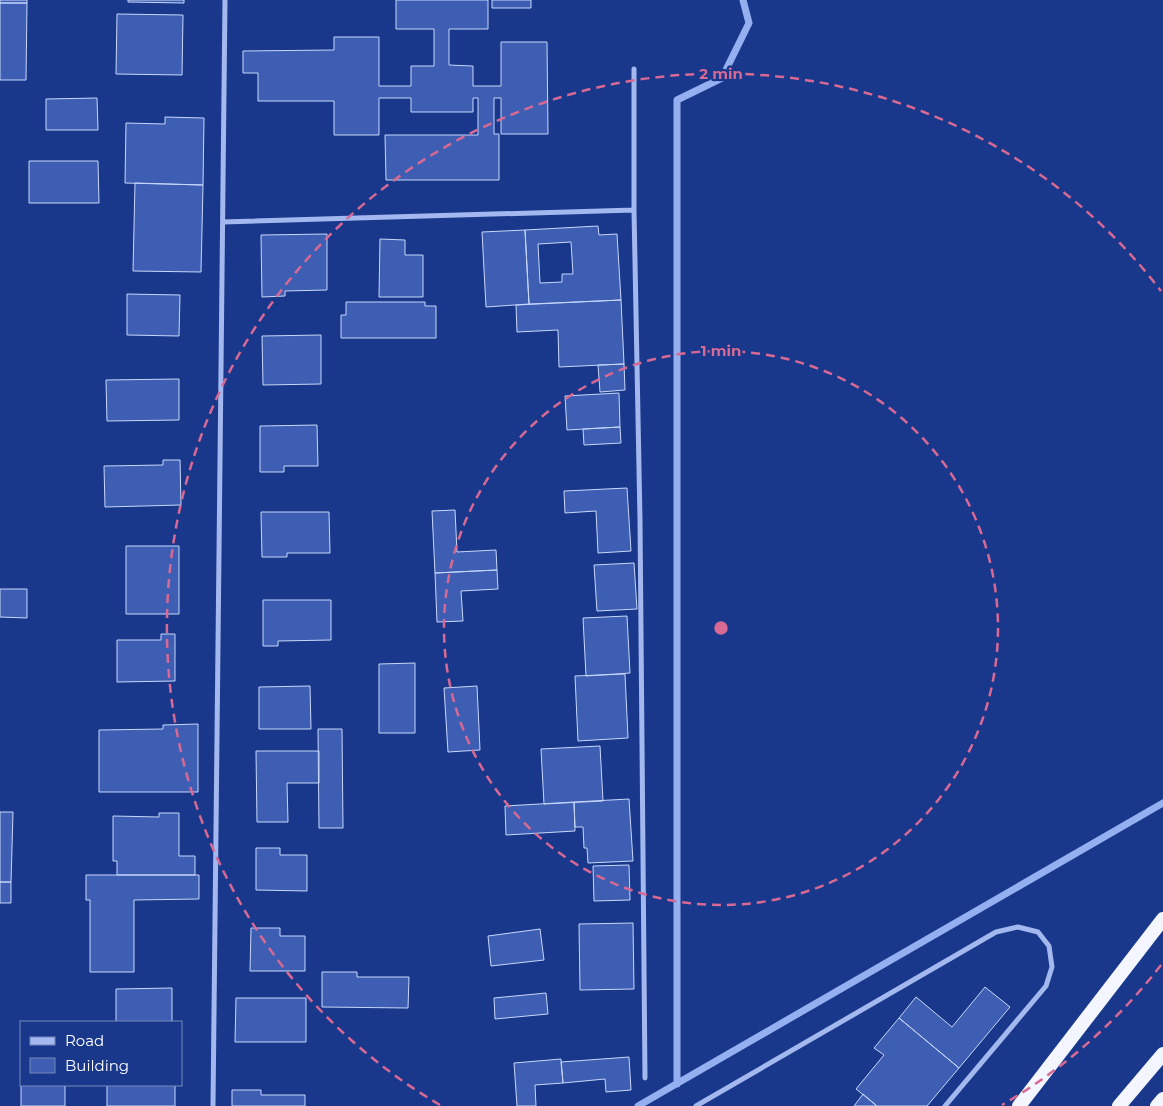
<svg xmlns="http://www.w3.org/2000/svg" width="1163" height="1106" font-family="Montserrat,sans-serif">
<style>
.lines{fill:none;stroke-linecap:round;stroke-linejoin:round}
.stream{stroke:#95b0f0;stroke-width:7}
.building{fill:#3d5eb2;stroke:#c8d7fa;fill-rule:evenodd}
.minor{stroke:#a3b8ee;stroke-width:5}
.trunk{stroke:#f4f6ff;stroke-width:14}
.ring{fill:none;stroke:#d76994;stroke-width:2.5;stroke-dasharray:9 6}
.centre{fill:#d76994;stroke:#19388b;stroke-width:2.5}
.ring-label{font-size:15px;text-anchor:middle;font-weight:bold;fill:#d76994;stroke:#19388b;stroke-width:4.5;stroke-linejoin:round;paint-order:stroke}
</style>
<rect width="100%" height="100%" fill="#19388b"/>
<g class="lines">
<path class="stream" d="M677 1084V100L722 78 749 23 743 0
M638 1106 1163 803"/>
</g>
<path class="building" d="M0 0H27V3H0Z
M128 0H184V3L128 2Z
M396 0H488V29H449V65L473 66V86H501V42H547L548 134H501V98H494V134H499V180H386L385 135H478V98H473V112H411V98H379V135H334V101H258V73H243V51L334 50V37H379V86H411V66H434V29H396Z
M492 0H531V8H492Z
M0 3H27L26 80H0Z
M117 14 183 15 182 75 116 74Z
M97 98 98 130H46V99Z
M165 117 204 118 203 185 125 183 126 123 165 124Z
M29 161H98L99 203H29Z
M135 183 203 185 201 272 133 271Z
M598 226 599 235 617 234 621 300 529 304 525 230ZM571 242 573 274H562V282L540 283 538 244Z
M525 230 529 304 486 307 482 232Z
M327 234V290L285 291V296L262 297 261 235Z
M380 239 405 240V255H423V297H379Z
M127 294 180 295 179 336 127 335Z
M621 300 624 364 559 367 558 330 517 332 516 305Z
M346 302H425V306H436V338H341V315H346Z
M321 335V384L263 385 262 336Z
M624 364 625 390 600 392 598 365Z
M179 379V420L107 421 106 380Z
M619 393 620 427 567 430 565 396Z
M317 425 318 466H284V472H260V426Z
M620 427 621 443 584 445 583 429Z
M163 460H180L181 505 105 507 104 466 163 465Z
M627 488 631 551 598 553 596 511 565 513 564 491Z
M455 510 457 552 496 550 497 570 435 573 432 511Z
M261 512H329L330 553H287V557H262Z
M126 546H179V614H126Z
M634 563 637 609 597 611 594 565Z
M497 570 498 589 461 591 463 621 437 622 435 573Z
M0 589H27V618L0 617Z
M263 600H331V640L278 641V646H263Z
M627 616 630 673 586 676 583 618Z
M161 634H175V681L117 682V640H161Z
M415 663V733H379V664Z
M625 674 628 738 578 741 575 676Z
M310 686 311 729H259V687Z
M477 686 480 750 448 752 444 688Z
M198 724V792H99V730L163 729V725Z
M318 729H342L343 828H319Z
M600 746 603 801 544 804 541 749Z
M256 751H319V783H287L288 822H257Z
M629 799 633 861 588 863 587 848H584L583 827H575L574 802Z
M574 802 575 831 506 835 505 806Z
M0 812H13L11 882H0Z
M159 813H179V856H195V875H117V861H113V816L159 817Z
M256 848H280V855H307V891L256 890Z
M629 865 630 900 594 901 593 866Z
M86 875H199V899L134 900V972H90V900H86Z
M0 882H11V903H0Z
M633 923 634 989 580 990 579 924Z
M251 928H280V936H305V971H250Z
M540 929 544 960 491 966 488 936Z
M322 972H357V977H409L408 1008 322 1007Z
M985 987 1010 1007 959 1068 899 1018 916 997 952 1027Z
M172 988V1022H116V989Z
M546 993 548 1014 495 1019 494 998Z
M236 998H306V1042H235Z
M899 1018 959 1068 927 1106H877L856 1089 884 1055 874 1048Z
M21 1048V1085H65V1106H21Z
M629 1057 631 1090 606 1092 605 1079 563 1083 561 1062Z
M561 1059 563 1083 535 1085 536 1106H517L514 1063Z
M107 1085H175V1106H107Z
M232 1090H261V1095H305V1106H232Z
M863 1094 877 1106H854Z"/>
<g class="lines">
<path class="minor" d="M634 69V210L640 520 645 1078
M223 222 634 210
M213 1106 225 0
M696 1106 996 932 1018 927 1038 932 1049 946 1052 967 1046 986 945 1106"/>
<path class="trunk" d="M1019 1106 1163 919
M1119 1106 1163 1054
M1157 1106 1163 1099"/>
</g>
<g class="ring">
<circle cx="721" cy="628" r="277"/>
<path d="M1161 965A554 554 0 0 1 1002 1105M440 1105A554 554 0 1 1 1161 291"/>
</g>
<circle cx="721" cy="628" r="8" class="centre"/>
<g class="ring-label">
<text x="721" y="79">2 min</text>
<text x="721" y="356">1 min</text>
</g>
<rect x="20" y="1021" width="162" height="65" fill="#19388b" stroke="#7588b9"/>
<rect x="30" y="1037" width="25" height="8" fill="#a3b8ee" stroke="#7588b9"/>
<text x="65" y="1046" font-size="15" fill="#ffffff">Road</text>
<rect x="30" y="1058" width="25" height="15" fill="#3d5eb2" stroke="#7588b9"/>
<text x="65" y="1071" font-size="15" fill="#ffffff">Building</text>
</svg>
